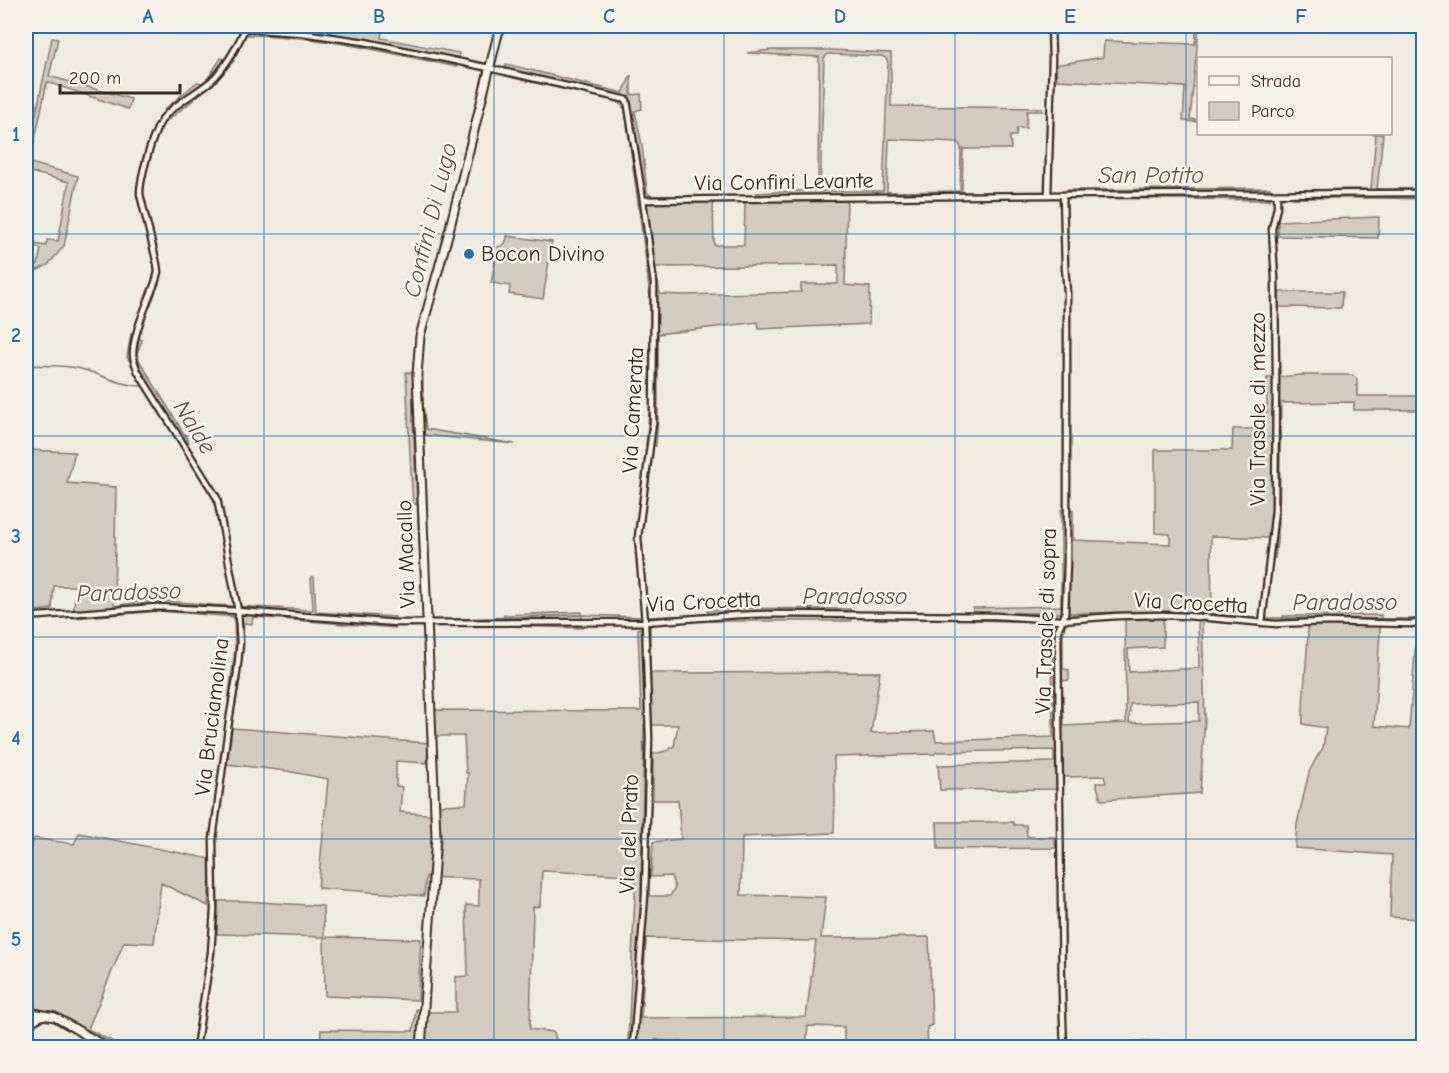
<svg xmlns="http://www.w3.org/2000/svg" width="1449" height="1073" font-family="'Comic Neue',sans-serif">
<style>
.green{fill:#d1cbc0;stroke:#867a6f;stroke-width:1.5;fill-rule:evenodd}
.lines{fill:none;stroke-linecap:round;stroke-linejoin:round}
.stream{stroke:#7e7266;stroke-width:1.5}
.street-casing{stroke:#3b2a1e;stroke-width:9}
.secondary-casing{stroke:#3b2a1e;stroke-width:11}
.street{stroke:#f7f3e8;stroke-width:4.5}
.secondary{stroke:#f7f3e8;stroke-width:7}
.grid{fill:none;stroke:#1f6fb2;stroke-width:1.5;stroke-opacity:0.55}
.poi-dot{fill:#1f6fb2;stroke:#f7f3e8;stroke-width:2}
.labels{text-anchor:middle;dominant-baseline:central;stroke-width:5;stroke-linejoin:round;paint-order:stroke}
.street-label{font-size:22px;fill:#3b2a1e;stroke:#f7f3e8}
.poi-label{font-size:22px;fill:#3b2a1e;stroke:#f7f3e8;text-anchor:start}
.water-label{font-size:24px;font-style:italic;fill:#625448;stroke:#f7f3e8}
.neatline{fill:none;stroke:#1f6fb2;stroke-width:2}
.grid-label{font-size:20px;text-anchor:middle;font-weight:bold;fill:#1f6fb2}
</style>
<rect width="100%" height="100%" fill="#efebe0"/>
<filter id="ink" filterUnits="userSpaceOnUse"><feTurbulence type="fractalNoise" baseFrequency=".0167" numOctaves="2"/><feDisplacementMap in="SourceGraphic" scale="12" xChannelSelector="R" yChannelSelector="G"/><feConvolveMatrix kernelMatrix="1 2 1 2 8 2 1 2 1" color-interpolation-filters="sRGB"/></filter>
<g filter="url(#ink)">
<path class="green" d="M252 26 302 29 303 26H383L381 38 459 53 457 67C388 53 319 35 248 35Z
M1197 26H1199L1190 119 1198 120V122L1183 121 1185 87 1057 80 1056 65 1103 57 1104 41 1195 44Z
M52 38 58 39 49 76 131 99 128 109 47 82 30 163 78 176 64 246 48 265 26 276V271L38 264 41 249 35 247 36 244 46 246 47 240 58 241 69 182 26 171V147H29Z
M771 50H830L891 53V106L1042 108 1043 111H1027L1026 128H1017L1016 136H1010L1011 149H963L962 192H1003V198L847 200 845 285 870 287 869 324 759 329 758 322 658 334V420L656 446 646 445 650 403V298L645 254 625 109 617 101 505 76 506 64 623 93 631 75V95L641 94 642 109 635 111 642 145 647 192 651 196H721V201L713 203 714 245H744L745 202H755L756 193 818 190 819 57 747 53ZM828 54 881 56 886 58 888 62 883 191H820L824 58ZM889 139 958 142 961 148 960 191 887 192ZM838 265V284H801V292L681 295 660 294 655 267Z
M221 58 234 61 191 102 168 120 165 109 197 82 203 83 208 78Z
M1371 134H1383L1377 189H1423V199L1380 198H1293V190L1371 189 1376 134Z
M1270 188V200L1067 198 1066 190Z
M1379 217 1378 238 1278 236V221Z
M507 236 552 242 543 299 509 294 510 286 491 283 498 247C504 245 507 243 507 236Z
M1279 292H1342L1341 308 1279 307Z
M131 334 142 340 137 353 139 360 189 442 177 440 127 357Z
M406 372 423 374V405L426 429 515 444 424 435 427 503 413 504C410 460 408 416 406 372Z
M1301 375H1352L1357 379V396H1423V410H1354V402L1281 403 1279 525 1275 558H1267L1269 538 1211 536 1212 621H1202L1205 718 1200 793 1101 800 1096 783H1106L1104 776 1063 777V789L940 790 938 765 1054 762V753L1053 750 936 752 935 754 834 757 835 798 834 833 742 837 741 895 826 897 821 938 929 937 932 1025 927 1027 928 1047H844V1027L808 1026 806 1047H610L623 1044 628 1040 636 875 542 871 540 906 533 907 530 1029 554 1032 558 1047H320L321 1030 413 1031 416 1009 429 1012H456V977L468 976 466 905 479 906V879L426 877 424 896 318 888 328 779 287 771 227 764 232 728 428 743 427 763 396 761V786L402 787 400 812 438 815 439 805 466 804 468 773H466L464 736H436L435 710 641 711 638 629 650 625V673L880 672 871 733 934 731 936 741 1053 737 1052 628 1045 622 973 620V608L1061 606V510H1073V540L1170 544V534L1155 533V450H1232L1233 429H1261L1262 413H1267V378ZM1125 619 1126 723 1064 726 1062 681 1069 680V670L1063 669V635L1066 622ZM1163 619H1198L1199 668 1129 672 1128 649 1163 647ZM1199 702V721L1129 723 1130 704ZM644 725H678L674 746 666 751 653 754V800H678L681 839 653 842 651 877 671 876 675 888 670 896H641ZM646 938 816 941 806 1017 641 1018Z
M26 450 75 452 67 483 116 487 114 606 137 602 167 601 213 605 313 610 311 577H314L316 612 395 617V628L253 617 252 624 244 623 240 677 236 703 228 701 235 650 234 617 160 611 73 618 76 586H54L52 609 26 612Z
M738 608 850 609 851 621H709L707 611Z
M582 612V628L505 626 504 615Z
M1381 615 1374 726 1409 729 1418 615H1423V1039V1013H1419L1420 919 1390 917 1392 855 1295 848 1297 824 1309 772 1317 757 1323 748 1326 728 1303 724C1302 691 1308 659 1308 626L1282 627 1283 616Z
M937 822H1013L1014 825H1026L1027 836 1033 837H1054L1056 848 938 849Z
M79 833 211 859 208 906 161 883 154 943 124 942 88 1029 119 1045 128 1047H117L113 1046 54 1012 26 1006V862L34 838 74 844Z
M218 901H244L323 906 324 937 421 939 418 1000 325 996 324 937 217 934Z"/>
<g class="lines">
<path class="stream" d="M246 32 313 37 438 60
M1046 192 1049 55 1048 26
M1050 192H1202
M442 245 484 70
M416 346 413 364V419L423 620
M26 365C43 366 60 365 77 368 100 373 121 387 145 386
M149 385 219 497 240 609
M161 605 219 608
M240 609 337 616
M895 613H1062
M1069 613C1109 614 1149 610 1190 612 1213 613 1236 617 1259 618
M26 614 141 606
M648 617 761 612
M1266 618 1424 619
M372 619 421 620
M431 620 580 615 641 617
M26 1008 52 1012 117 1048
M641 1042C667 1039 697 1042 723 1048
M1253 1043 1363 1044
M1403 1043H1424
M1369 1044 1400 1043
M1072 1046 1143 1041 1240 1042
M624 1048 629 1046
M1030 1048 1057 1046"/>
<defs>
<path id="street" d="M239 26 259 30 303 33 365 42 489 68 627 100 643 200 1048 195 1424 193
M1048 195 1052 59 1051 26
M1063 195 1065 267 1067 292V563L1065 614 1058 630 1062 992 1064 1048
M26 617 157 607 238 611 397 623 645 622 738 615 767 614 995 616 1061 620 1118 616 1162 615 1187 616 1276 624 1324 622 1411 624 1424 622
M1262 623 1275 510 1276 376 1275 278 1272 229 1277 207V194
M26 1034 34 1021 44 1016
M196 1048 211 953 214 910 213 839 229 721 237 673 240 643 238 611 217 498 138 372C136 366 133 360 133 354 133 333 149 300 156 280L158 272 157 264 140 194C140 177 153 132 163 118 173 105 198 92 211 81 226 67 238 45 246 26
M633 1048 645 896 649 738 645 622 638 537 653 423 654 284 643 200"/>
<path id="secondary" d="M26 1012 55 1017 108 1048
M421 1048 436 837 417 375 420 336 448 235 500 26
M643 1048 656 1045 675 1048
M1105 1048 1144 1046 1214 1048
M1380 1048 1424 1047"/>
</defs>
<use href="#street" class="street-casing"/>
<use href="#secondary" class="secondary-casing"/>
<use href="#street" class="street"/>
<use href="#secondary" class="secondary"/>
</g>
</g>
<path class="grid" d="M264 26V1048M494 26V1048M724 26V1048M955 26V1048M1186 26V1048M26 234H1424M26 436H1424M26 637H1424M26 839H1424"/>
<circle class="poi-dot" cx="469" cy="254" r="6"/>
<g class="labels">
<g class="street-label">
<text transform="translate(784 182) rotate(-1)">Via Confini Levante</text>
<text transform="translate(1258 409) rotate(-90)">Via Trasale di mezzo</text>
<text transform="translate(633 410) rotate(-87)">Via Camerata</text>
<text transform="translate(406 554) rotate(-92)">Via Macallo</text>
<text transform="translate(704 602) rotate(-3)">Via Crocetta</text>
<text transform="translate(1191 603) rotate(3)">Via Crocetta</text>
<text transform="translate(1046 621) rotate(-88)">Via Trasale di sopra</text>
<text transform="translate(212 717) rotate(-83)">Via Bruciamolina</text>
<text transform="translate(629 834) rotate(-88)">Via del Prato</text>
</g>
<g class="poi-label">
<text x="481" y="254">Bocon Divino</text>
</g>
<g class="water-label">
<text x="1151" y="175">San Potito</text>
<text transform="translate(430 220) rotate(-76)">Confini Di Lugo</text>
<text transform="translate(195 427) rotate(58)">Nalde</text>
<text transform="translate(129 592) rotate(-2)">Paradosso</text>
<text x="855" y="596">Paradosso</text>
<text x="1345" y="602">Paradosso</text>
</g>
</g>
<rect width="1449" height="1073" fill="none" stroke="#f7f3e8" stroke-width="66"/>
<rect x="1197" y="57" width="195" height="78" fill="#f7f3e8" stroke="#aca397" stroke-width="1.5"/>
<rect x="1209" y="76" width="30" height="9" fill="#f7f3e8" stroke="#aca397" stroke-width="1.5"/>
<text x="1251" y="87" font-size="18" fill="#3b2a1e">Strada</text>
<rect x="1209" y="102" width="30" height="18" fill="#d1cbc0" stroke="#aca397" stroke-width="1.5"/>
<text x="1251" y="117" font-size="18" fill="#3b2a1e">Parco</text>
<path d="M60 84v9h120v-9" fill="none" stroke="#3b2a1e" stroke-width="3"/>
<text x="69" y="84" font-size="18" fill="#3b2a1e" stroke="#f7f3e8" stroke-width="4.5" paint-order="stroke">200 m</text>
<rect x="33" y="33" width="1383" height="1007" class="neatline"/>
<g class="grid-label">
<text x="148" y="23">A</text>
<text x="379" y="23">B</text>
<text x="609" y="23">C</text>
<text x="840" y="23">D</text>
<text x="1070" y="23">E</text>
<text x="1301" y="23">F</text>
<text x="16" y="141">1</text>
<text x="16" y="342">2</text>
<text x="16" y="543">3</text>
<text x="16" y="745">4</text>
<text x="16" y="946">5</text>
</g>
</svg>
